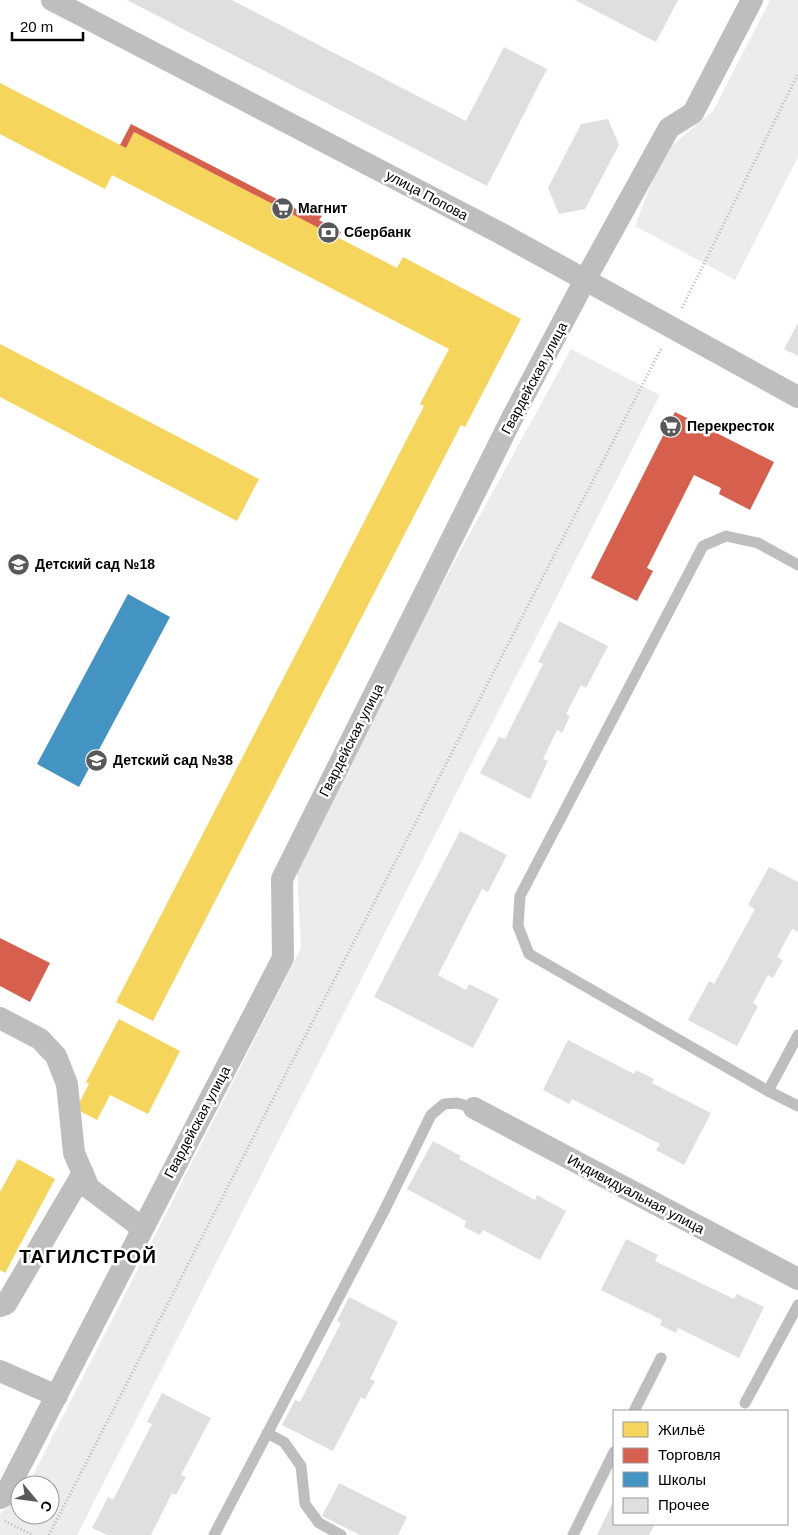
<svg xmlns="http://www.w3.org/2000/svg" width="798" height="1535" font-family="Arial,sans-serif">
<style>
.green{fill:#ececec}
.homes{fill:#f6d55c}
.shops{fill:#d6604d}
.schools{fill:#4393c3}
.building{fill:#dfdfdf}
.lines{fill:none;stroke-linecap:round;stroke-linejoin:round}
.path{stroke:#b9b9b9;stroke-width:3;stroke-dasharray:1 2.5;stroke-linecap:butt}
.service{stroke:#bebebe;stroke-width:11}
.minor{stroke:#bebebe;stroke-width:22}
.labels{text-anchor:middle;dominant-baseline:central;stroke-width:5;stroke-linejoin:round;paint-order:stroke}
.street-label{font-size:14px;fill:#000;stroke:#fff}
.poi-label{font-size:14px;font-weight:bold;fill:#000;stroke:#fff;text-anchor:start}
.district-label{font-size:19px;font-weight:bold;letter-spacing:1px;fill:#000;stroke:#fff}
</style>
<rect width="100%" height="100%" fill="#fff"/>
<path class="green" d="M770 0H798V157L735 280 635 226 663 153 713 111Z
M571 349 660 395 77 1535H0V1514L20 1493V1515H50V1485H28L301 948 296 851Z"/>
<path class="homes" d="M0 83 126 148 134 132 397 268 403 257 521 319 465 427 461 425 153 1021 116 1002 424 406 420 404 449 349 112 175 105 189 0 134Z
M0 344 259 479 237 521 0 397Z
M119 1019 180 1051 148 1114 110 1095 97 1120 76 1109 89 1084 86 1082Z
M18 1159 55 1179 5 1273 0 1270V1192Z"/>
<path class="shops" d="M131 124 298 210 301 206 322 216 319 220 341 232 338 238 134 132 126 148 120 145Z
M675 412 774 462 750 510 719 494 721 488 694 475 647 568 653 571 637 601 591 578Z
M0 938 50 963 30 1002 0 986Z"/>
<path class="schools" d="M128 594 170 617 79 787 37 764Z"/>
<path class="building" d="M127 0H232L466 121 504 47 547 69 487 186Z
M575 0H678L656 42Z
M608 119 619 145 585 209 559 214 548 188 581 124Z
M798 323V356L784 349Z
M559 621 608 646 586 688 581 685 566 714 570 716 562 733 557 730 543 759 548 761 530 799 480 773 499 737 505 739 543 664 538 662Z
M460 831 507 855 488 892 482 889 438 975 466 990 469 984 499 999 473 1048 374 997Z
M769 867 798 882V932L792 929 777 957 783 960 773 978 768 975 753 1003 758 1006 737 1046 688 1020 709 981 714 984 755 909 748 905Z
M568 1040 634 1074 636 1070 654 1079 652 1083 711 1113 684 1165 656 1150 660 1144 572 1099 569 1104 543 1090Z
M433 1141 461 1156 459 1159 535 1200 537 1195 566 1211 540 1260 483 1230 480 1235 464 1227 466 1221 407 1189Z
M626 1239 658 1255 655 1261 734 1299 737 1294 764 1307 739 1358 678 1328 676 1333 660 1325 662 1320 601 1290Z
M349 1297 398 1322 370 1379 375 1381 365 1399 361 1397 333 1451 282 1425 295 1400 300 1402 341 1323 337 1321Z
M162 1393 211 1418 181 1475 186 1477 176 1495 172 1493 151 1535H107L92 1528 108 1497 113 1500 152 1424 147 1422Z
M339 1483 407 1517 398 1535H360L322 1516Z
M614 1500V1524H655L649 1535H597Z"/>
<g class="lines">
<path class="path" d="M682 308 798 74
M5 1521 32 1535
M49 1535 315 1017 662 347"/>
<path class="service" d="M798 565 758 543 726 536 703 546 520 896 518 926 529 954 768 1091 798 1106
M768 1091 798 1035
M745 1403 798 1305
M634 1411 661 1358
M267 1433 284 1442 301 1466 305 1504 319 1523 341 1535
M214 1535 384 1211 431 1115 444 1104 457 1103 474 1108
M573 1535 614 1452"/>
<path class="minor" d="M52 0 500 233 798 397
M0 1018 40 1039 56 1056 67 1084 74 1153 89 1188 142 1228
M474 1108 798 1279
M0 1306 6 1304 83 1173
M0 1371 57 1396
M0 1498 5 1495 283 958 282 879 512 418 585 280 669 128 693 113 752 0"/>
</g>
<defs>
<symbol id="supermarket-disc" viewBox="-11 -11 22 22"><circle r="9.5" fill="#595959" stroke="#fff"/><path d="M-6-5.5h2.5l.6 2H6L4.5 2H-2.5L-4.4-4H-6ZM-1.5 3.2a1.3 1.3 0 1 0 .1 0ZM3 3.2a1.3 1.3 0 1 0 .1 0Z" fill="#fff"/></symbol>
<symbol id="bank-disc" viewBox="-11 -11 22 22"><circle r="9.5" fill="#595959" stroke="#fff"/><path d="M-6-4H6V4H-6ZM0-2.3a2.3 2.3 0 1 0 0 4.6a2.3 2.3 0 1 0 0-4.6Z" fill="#fff"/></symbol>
<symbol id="school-disc" viewBox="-11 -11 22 22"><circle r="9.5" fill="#595959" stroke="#fff"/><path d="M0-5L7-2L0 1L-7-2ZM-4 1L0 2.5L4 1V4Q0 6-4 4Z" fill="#fff"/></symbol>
</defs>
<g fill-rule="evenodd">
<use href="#supermarket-disc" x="270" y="196" width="25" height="25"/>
<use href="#bank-disc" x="316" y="220" width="25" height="25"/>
<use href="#supermarket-disc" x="658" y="414" width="25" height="25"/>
<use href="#school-disc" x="6" y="552" width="25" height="25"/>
<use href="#school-disc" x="84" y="748" width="25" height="25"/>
</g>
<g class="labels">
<g class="street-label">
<text transform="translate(427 195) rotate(28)">улица Попова</text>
<text transform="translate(534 378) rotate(-62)">Гвардейская улица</text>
<text transform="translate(351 740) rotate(-63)">Гвардейская улица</text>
<text transform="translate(197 1122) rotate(-62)">Гвардейская улица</text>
<text transform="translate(636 1194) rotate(28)">Индивидуальная улица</text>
</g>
<g class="poi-label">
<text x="298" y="208">Магнит</text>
<text x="344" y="232">Сбербанк</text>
<text x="687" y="426">Перекресток</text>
<text x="35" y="564">Детский сад №18</text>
<text x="113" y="760">Детский сад №38</text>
</g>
<g class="district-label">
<text x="88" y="1256">ТАГИЛСТРОЙ</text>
</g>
</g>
<rect x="613" y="1410" width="175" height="115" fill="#ffffff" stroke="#999999"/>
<rect x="623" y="1422" width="25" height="15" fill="#f6d55c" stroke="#999999"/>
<text x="658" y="1435" font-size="15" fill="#000000">Жильё</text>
<rect x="623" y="1448" width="25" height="15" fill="#d6604d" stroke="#999999"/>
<text x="658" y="1460" font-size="15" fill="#000000">Торговля</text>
<rect x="623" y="1472" width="25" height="15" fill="#4393c3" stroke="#999999"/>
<text x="658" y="1485" font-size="15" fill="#000000">Школы</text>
<rect x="623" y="1498" width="25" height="15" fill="#dfdfdf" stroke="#999999"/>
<text x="658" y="1510" font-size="15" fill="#000000">Прочее</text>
<g transform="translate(35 1500) rotate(119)"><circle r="24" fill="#ffffff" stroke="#999999"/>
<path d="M0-4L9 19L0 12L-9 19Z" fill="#595959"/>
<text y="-8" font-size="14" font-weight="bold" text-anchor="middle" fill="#000000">С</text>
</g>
<path d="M12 32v8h71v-8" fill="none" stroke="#000000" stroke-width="2.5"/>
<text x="20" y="32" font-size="15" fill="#000000" stroke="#ffffff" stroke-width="4" paint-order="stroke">20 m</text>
</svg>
